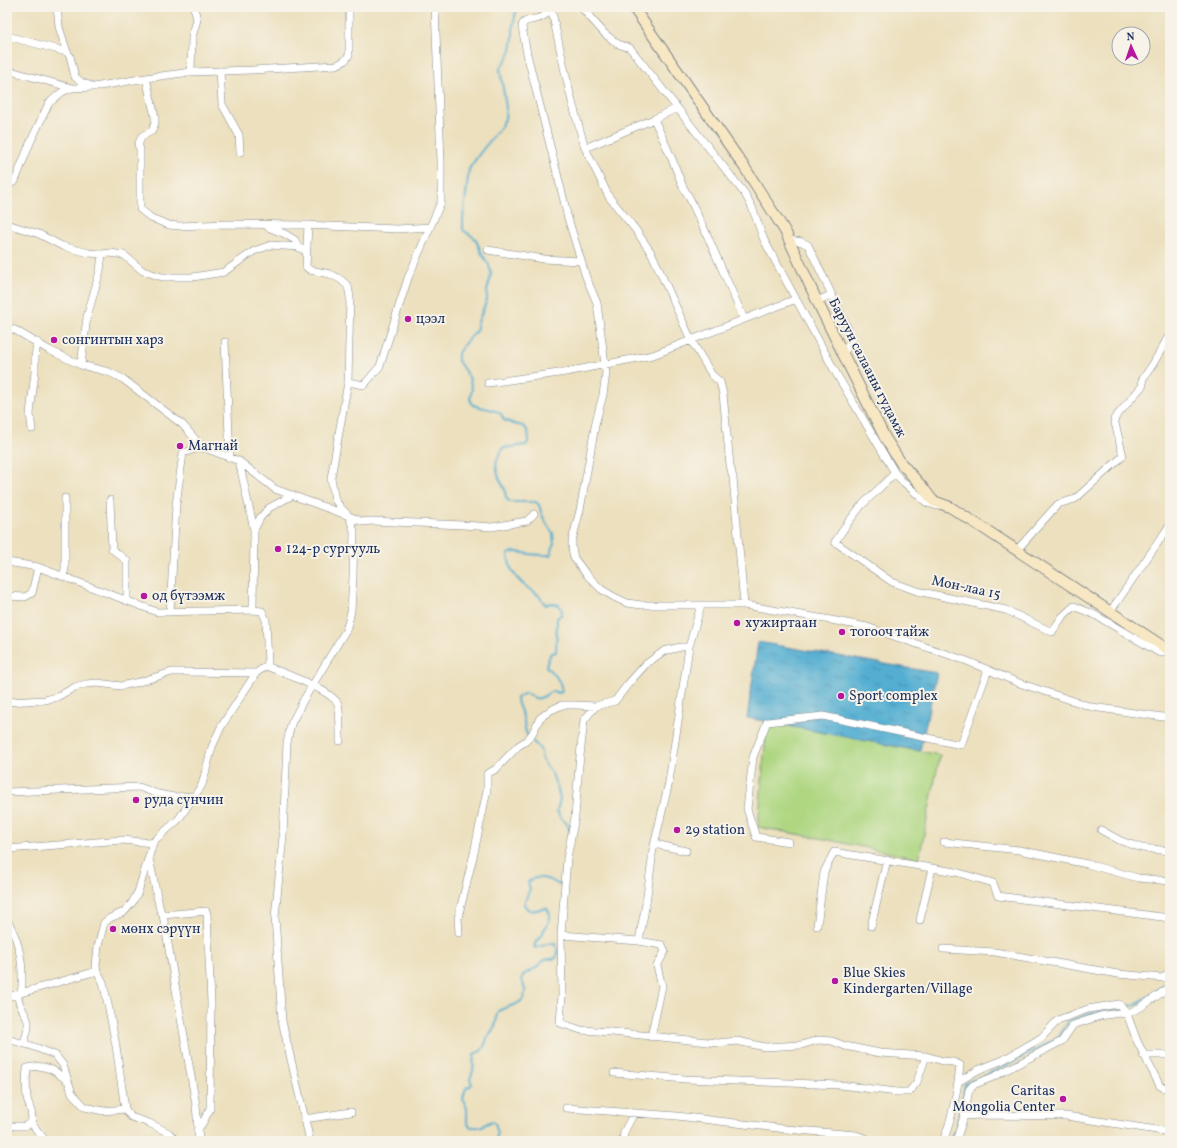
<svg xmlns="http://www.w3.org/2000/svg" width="1177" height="1148" font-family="Vollkorn,serif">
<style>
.garden{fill:#afd782;stroke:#658370}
.water{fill:url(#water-ripples);stroke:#376e98}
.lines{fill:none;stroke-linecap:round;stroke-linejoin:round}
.stream{stroke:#53aed1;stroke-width:2}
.street-casing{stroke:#84888e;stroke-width:8}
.secondary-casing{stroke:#84888e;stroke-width:12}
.street{stroke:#fff;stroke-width:7}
.secondary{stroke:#f7e8c3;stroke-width:10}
.poi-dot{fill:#b5179e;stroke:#f7f3e8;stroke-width:1.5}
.labels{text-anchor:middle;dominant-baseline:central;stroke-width:4;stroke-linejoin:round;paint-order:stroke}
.poi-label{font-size:14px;fill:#1b2f5e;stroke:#f7f3e8;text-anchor:start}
.street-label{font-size:14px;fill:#1b2f5e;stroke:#f7f3e8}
</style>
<defs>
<pattern id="water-ripples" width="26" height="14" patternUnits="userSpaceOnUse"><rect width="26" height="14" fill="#53aed1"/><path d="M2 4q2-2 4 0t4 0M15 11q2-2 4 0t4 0" fill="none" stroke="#448ead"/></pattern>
</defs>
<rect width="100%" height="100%" fill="#f7f3e8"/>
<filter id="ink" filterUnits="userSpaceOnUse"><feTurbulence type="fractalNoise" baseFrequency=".025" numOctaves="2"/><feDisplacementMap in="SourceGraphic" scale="8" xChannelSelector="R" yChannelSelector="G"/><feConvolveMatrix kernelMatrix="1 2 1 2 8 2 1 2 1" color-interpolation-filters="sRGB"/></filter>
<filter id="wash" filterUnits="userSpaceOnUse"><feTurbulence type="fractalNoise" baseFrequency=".012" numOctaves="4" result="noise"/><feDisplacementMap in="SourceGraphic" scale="16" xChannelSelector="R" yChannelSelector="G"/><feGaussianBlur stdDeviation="0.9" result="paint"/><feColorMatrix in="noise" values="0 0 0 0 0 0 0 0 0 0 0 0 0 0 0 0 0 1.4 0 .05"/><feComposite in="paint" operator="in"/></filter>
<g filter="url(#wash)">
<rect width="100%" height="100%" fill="#ece0be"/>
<path class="garden" d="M767 722 940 755 919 859 829 840 758 827Z"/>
<path class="water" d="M758 642 937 673 920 751 747 718Z"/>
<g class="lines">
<path class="stream" d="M517 7 513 26V38L511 50 508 57 500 69 506 107 505 119 500 128 480 153 469 169 463 219V230L475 238 482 254 489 265 491 273 490 280 487 291V300L478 322 476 331 465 343 458 353V361L469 377 472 389 470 399 473 405C480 408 497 409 501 414 502 415 503 418 504 420L514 424 523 426 528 431 529 441 526 445 503 448 497 460 496 467 499 478 505 490 506 498 510 502H536L539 505 542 515 548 526 553 533 554 545 550 555C543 555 537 555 530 554 520 553 517 550 508 554 509 570 516 579 528 588 531 590 535 592 538 595 542 598 542 602 546 605L550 603 559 605 562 610 561 615 557 618 556 652 551 653 546 665 547 668 555 675 560 683 562 691 560 693 552 691C547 694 541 700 535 698 531 696 529 694 525 693L517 698C517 705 521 710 523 717 525 723 524 731 528 736
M531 740C537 746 543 749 541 758L552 774 558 790 560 799 557 811 560 817 567 824 570 831
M1125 1008C1140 1005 1158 989 1170 981
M495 1141 498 1133 495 1123 492 1121 480 1127H471L467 1123V1108L464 1102 463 1098 466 1088 470 1086 472 1084 470 1079 473 1071 474 1054C476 1053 480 1052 482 1050 484 1047 486 1042 487 1039 490 1033 494 1029 496 1023 497 1020 496 1016 497 1013 499 1007 515 1007 521 1001 531 991 519 982 523 976 525 972 532 971 536 968 539 966 541 962 545 960 549 958 552 960 556 958 559 952 557 948 555 943 548 943 542 946 535 948L534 946C535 941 537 941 540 938 542 936 541 934 543 932 547 924 555 917 546 908 537 909 529 915 524 904L530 889 528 882C536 874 551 879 559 885L561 884 563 876
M951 1141 956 1130 965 1084 995 1071 1058 1038 1069 1021 1095 1012 1121 1009"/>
</g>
</g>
<g filter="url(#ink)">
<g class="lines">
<defs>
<path id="street" d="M57 7 59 27 67 52 70 56 75 77 81 82 89 85
M551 7C544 25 523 15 522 27L527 54 565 205 567 215 586 277 597 303 606 373 603 395 596 421 580 510 572 541V548L574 558 586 574 601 589 614 597 627 603 642 605H701
M551 7 565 72 572 102 585 148 609 197 635 229 652 254 691 340 712 375 720 382 723 394 730 465 733 478 744 605
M581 7 605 34 618 44 630 48 745 194 752 207 764 240 837 375 895 473 901 480 927 503 937 506
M7 36 67 52
M7 70 72 88 94 87 146 78 191 72 252 70 336 65C342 63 346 61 349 55V11L351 7
M220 71 222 104 239 135 240 152
M191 72 192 37 197 20 194 7
M146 78 155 117V123L152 131 142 136 138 145 140 149V209L151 218 169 225 179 226 226 224 305 225 397 229 430 227
M654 119 672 159 683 187 689 197 707 235 744 319
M585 148 654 119 677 108
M7 186 15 181 30 143 49 103 62 92 72 88
M7 224 39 234 62 246 89 253 102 254 110 253 124 255 143 271 162 277H193L224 272 254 251 271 245 298 247 307 252
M308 225 306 267 310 270 330 274 340 279 348 286 350 297 348 382
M268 227 285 234 295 240 298 247
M790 240 802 242 808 245 851 335C851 343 847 348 843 354
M488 250 544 259 580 261
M817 301 831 295
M7 328 15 330 49 350 81 365 109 372 123 379 183 425 202 447 239 461 275 489 349 516 363 522 371 521 463 525 492 527 509 524 527 521 534 514
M225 342 230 458
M81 365 87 317 100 271 102 254
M488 383 566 372 653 355 796 299
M32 429 30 414 35 372V358L37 342
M239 461 254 530
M895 473 861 506 847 524 835 542 892 582 917 591 1006 610 1052 632 1062 617 1074 606 1095 615 1160 653 1169 650
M110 500 112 549 127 561V601
M1017 550 1058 504 1075 499 1123 456 1114 419 1143 385 1142 380 1153 364 1170 334
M7 562 38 567 157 612 253 610 262 611 266 620 268 663 266 666 256 673 221 727 212 747 202 785 178 820 156 839 153 843 138 892 132 903 124 912 110 918 104 923 98 946 96 966 97 971 7 997
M63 576 65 569V498
M7 596 25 597 32 593 38 567
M253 610 254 530 260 518 269 508 293 495
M170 612 176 505 183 453 202 447
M1110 612 1170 525
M689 647H681L664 651 646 664 628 684 615 701 596 706 584 720 579 765 575 817 567 858 561 935 562 995 560 1023 581 1030 612 1032 718 1043 737 1041 765 1047 801 1045 818 1040 832 1041 845 1046 880 1053 926 1056 943 1061 953 1062 960 1065 958 1082 978 1070 1003 1060 1034 1042 1042 1037 1058 1020 1088 1009 1119 1004 1127 1014 1141 1007 1170 987
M266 666C281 672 332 690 338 704 340 710 340 734 340 741
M7 702 45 700 57 697 75 687 86 684 97 683 121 686 139 682 172 672H185L256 673
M7 792 139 787 158 794 174 797 195 796
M1101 830 1121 841 1142 848 1170 851
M789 842 756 837 747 809 753 757 767 722 823 716 961 745 988 670
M944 842 1019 850 1087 864 1138 878 1170 881
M655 844 686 851
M7 849 122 840 153 843
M149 858 160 910 163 915 196 1105 199 1141
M163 915 206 911 207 914 211 1003 210 1109C206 1115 203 1125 197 1130
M7 920C17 937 22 956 22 976 22 985 23 990 18 997 19 1007 26 1013 28 1022 29 1030 25 1037 24 1044
M920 920 932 868
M817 926 824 872 834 852 956 872 993 883 998 896 1170 918
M871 926 887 860
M459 933 458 918 474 853 487 790V774L496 769 518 746 526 741 532 734 540 718 551 710 562 705H575L596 706
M561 935 639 941 662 945 665 951 657 966 662 986 651 1037
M639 941 646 903 652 859V854L669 782 689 647 701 605H744L831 620 867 627 967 661 1019 683 1092 707 1170 718
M943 949 995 952 1118 974 1163 978 1170 972
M97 971 103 982 109 1009 116 1046 125 1109
M7 1039 32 1046 55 1055 63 1065 72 1093 85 1107 103 1111 125 1109 131 1117 149 1123 169 1133 176 1141
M1143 1055H1170
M614 1073 685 1079 840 1085 897 1092H909L917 1082 926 1056
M566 1108 677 1116 786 1129 856 1135 867 1139V1141
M964 1116 980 1115 1066 1116 1170 1132
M304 1119 351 1112
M31 1123 46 1141
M7 1126H25L31 1123C34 1115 29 1107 27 1098 26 1088 26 1078 27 1068 45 1063 54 1070 68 1081
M310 1141 282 1021 275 917 283 836 287 743 291 724 304 699 346 630 349 620 351 611 353 577 354 531 349 516 341 508 335 500 331 478 348 382 364 385 380 366 408 278 441 202V161L435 7
M623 1141 624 1132 634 1113
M943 1141C951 1123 955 1101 958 1082
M956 1141 964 1116 969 1090 973 1085 993 1077 1062 1041 1073 1025 1100 1016 1119 1013 1127 1014 1137 1041 1160 1086 1170 1090"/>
<path id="secondary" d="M633 7 745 168 785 231 817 301 850 368 885 438 901 463 924 489 933 501 950 507 980 526 1170 651"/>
</defs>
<use href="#street" class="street-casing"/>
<use href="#secondary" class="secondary-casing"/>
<use href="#street" class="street"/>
<use href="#secondary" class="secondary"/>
</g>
</g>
<g class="poi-dot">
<circle cx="408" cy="319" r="4"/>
<circle cx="54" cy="340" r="4"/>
<circle cx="180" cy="446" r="4"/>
<circle cx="278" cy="549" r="4"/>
<circle cx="144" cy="596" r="4"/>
<circle cx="737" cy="623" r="4"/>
<circle cx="842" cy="632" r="4"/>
<circle cx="841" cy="696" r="4"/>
<circle cx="136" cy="800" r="4"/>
<circle cx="677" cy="830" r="4"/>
<circle cx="113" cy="929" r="4"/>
<circle cx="835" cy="981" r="4"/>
<circle cx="1063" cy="1099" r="4"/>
</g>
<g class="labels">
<g class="poi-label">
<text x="416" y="319">цээл</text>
<text x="62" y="340">сонгинтын харз</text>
<text x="188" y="446">Магнай</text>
<text x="286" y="549">124-р сургууль</text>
<text x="152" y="596">од бүтээмж</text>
<text x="745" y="623">хужиртаан</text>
<text x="850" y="632">тогооч тайж</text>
<text x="849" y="696">Sport complex</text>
<text x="144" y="800">руда сүнчин</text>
<text x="685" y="830">29 station</text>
<text x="121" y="929">мөнх сэрүүн</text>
<text x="843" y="973">Blue Skies<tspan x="843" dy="16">Kindergarten/Village</tspan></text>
<text x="1055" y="1091" text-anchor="end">Caritas<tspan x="1055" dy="16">Mongolia Center</tspan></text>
</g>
<g class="street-label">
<text transform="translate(867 368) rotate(63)">Баруун салааны гудамж</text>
<text transform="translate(966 588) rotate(12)">Мон-лаа 15</text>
</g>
</g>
<rect width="1177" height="1148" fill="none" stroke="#f7f3e8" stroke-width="24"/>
<g transform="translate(1131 46) rotate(357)"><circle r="19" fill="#f7f3e8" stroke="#9fa5b1"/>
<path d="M0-3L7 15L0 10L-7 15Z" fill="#b5179e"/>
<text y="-6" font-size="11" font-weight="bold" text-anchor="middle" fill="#1b2f5e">N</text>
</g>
</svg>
